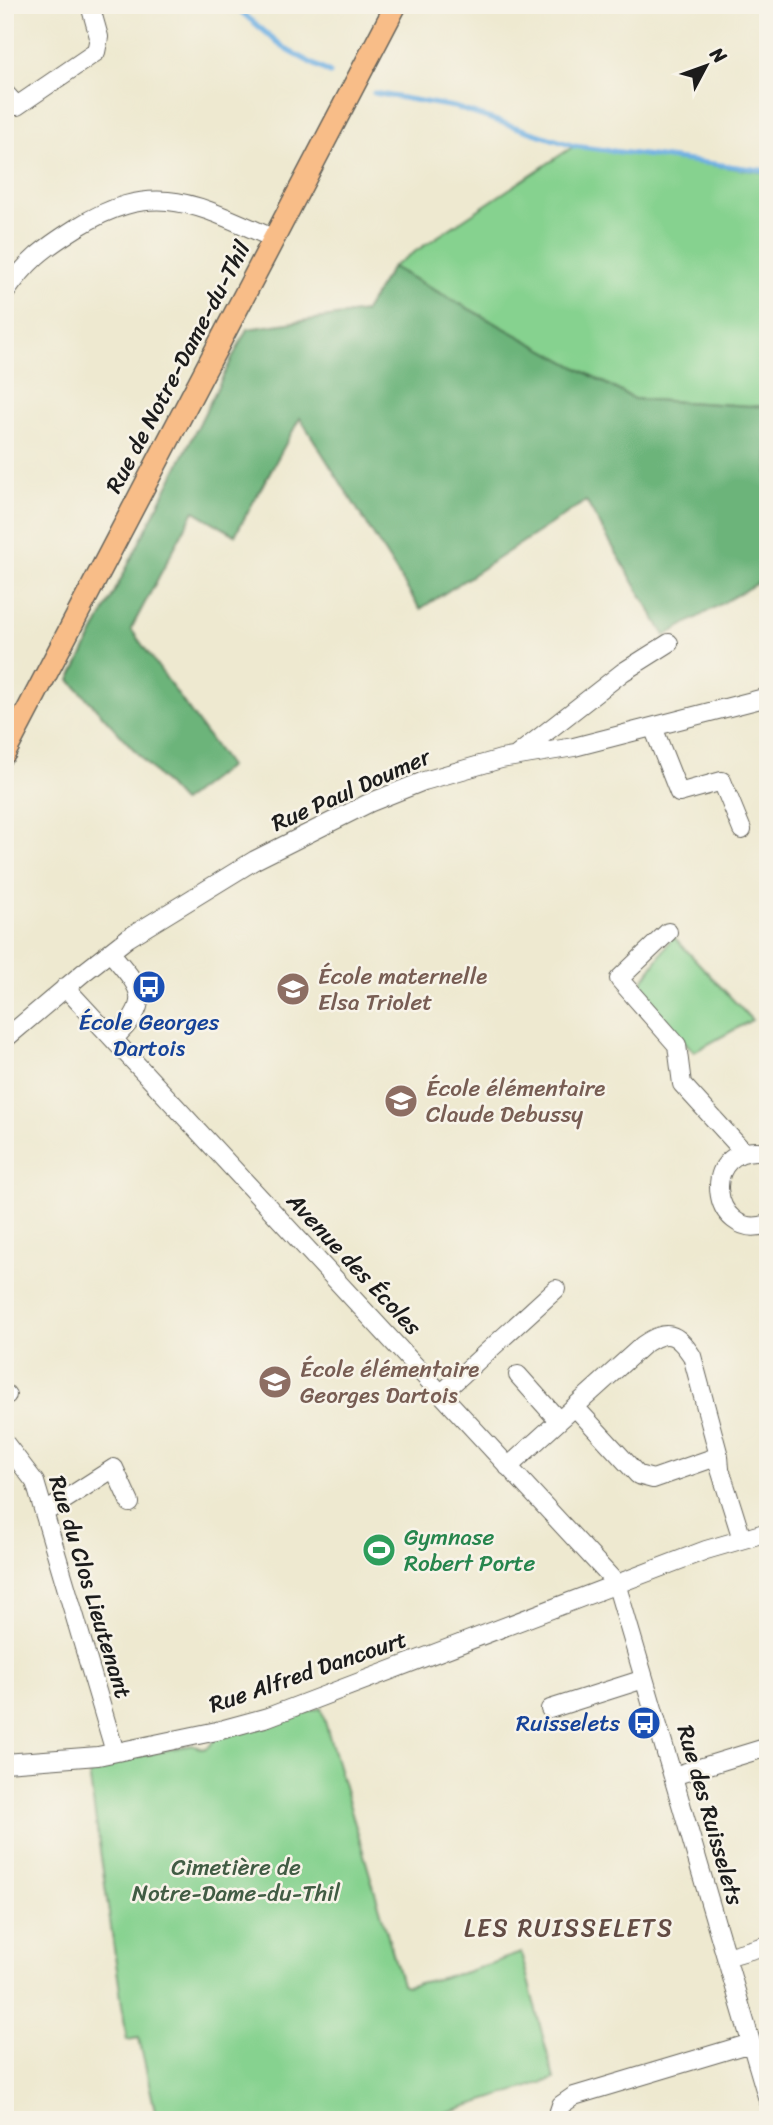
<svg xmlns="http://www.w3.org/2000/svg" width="773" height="2125" font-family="Sriracha,sans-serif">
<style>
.green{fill:#86d28f;stroke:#517756;stroke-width:2}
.forest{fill:#6cb47a;stroke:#44684b;stroke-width:2}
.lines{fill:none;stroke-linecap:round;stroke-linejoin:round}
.stream{stroke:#6eb0e3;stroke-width:5}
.minor-casing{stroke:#66645b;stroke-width:20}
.major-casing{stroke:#66645b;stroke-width:24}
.minor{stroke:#fff;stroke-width:18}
.major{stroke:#f8bd88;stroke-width:21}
.labels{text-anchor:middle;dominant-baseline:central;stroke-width:5;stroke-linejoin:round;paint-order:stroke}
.street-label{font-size:23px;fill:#1c1c1c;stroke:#f7f3e8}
.education-label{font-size:23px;fill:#785e54;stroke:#f7f3e8;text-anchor:start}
.transit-label{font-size:23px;fill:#164399;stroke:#f7f3e8}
.leisure-label{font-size:23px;fill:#27864d;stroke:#f7f3e8;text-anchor:start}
.park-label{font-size:23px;fill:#415c44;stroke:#f7f3e8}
.neighbourhood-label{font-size:24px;letter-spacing:2px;fill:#634c44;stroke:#f7f3e8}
</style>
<rect width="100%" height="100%" fill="#f7f3e8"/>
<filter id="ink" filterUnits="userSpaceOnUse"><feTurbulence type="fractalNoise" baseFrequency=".0143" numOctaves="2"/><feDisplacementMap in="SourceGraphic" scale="14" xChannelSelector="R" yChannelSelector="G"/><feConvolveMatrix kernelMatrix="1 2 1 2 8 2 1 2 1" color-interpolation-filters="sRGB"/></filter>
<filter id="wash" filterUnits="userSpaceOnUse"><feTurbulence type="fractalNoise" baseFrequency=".00686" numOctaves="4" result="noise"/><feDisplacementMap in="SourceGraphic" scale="28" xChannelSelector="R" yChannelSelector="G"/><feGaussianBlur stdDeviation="1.57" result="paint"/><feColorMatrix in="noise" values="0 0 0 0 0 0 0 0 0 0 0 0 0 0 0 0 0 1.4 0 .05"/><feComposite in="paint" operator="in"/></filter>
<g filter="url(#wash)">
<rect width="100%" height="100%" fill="#eee9d0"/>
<path class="green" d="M574 146 768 173V407L634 399 392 267Z
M673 936 752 1020 694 1052 637 990Z
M321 1708 402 1984 406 1986 466 1972 521 1953 554 2079 422 2120H157L139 2038 127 2040 88 1766 192 1745 203 1749 209 1747 216 1737Z"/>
<path class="forest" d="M392 267 634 399 768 407V577L665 636 586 501 420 609 300 418 235 535 194 511 131 629 229 766 182 802 70 680 247 329 364 312Z"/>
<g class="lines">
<path class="stream" d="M240 11 287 50 330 73
M374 93 454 107 574 146 768 171"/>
</g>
</g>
<g filter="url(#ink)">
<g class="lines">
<defs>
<path id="minor" d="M5 93 17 106 96 52 99 37 90 5
M5 293C28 260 43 249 76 228 156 178 197 205 275 239
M653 727 679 793 722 781 742 830
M517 755 623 672 669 643
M668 932 619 979 677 1045 682 1084 744 1152
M110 952C141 989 155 1000 113 1039
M65 987 616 1583 768 2100
M5 1039 83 973 128 938 255 860 369 803 424 781 501 759 574 747 768 697
M768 1152C695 1140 711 1244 768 1224
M518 1375 559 1421
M5 1393 7 1395
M441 1394 556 1289
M575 1407 638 1475 653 1479 719 1456
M5 1443 35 1482 115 1752
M508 1467 643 1345C667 1329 676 1332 692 1356L719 1456 720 1469 742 1539
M44 1513 114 1468 130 1503
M550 1709 644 1679
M5 1763 98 1756 217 1731 268 1717 706 1550 768 1532
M673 1776 768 1747
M726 1957 768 1945
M556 2120 561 2105 574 2096 751 2043"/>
<path id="major" d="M5 753 396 5"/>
</defs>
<use href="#minor" class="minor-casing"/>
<use href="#major" class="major-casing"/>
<use href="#minor" class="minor"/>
<use href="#major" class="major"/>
</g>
</g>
<defs>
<symbol id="bus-disc" viewBox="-11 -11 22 22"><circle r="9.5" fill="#1a4fb4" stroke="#f7f3e8"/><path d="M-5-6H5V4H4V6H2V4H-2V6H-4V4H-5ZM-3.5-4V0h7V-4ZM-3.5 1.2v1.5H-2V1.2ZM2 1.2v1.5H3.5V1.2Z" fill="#fff"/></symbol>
<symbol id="school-disc" viewBox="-11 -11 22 22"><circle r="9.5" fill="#8d6e63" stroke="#f7f3e8"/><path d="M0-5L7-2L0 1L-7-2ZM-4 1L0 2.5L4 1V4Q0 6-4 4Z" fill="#fff"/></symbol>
<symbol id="stadium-disc" viewBox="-11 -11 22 22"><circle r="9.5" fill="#2e9e5b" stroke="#f7f3e8"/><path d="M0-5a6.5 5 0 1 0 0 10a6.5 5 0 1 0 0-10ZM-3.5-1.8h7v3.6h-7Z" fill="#fff"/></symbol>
</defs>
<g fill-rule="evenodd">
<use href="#bus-disc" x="130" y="968" width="38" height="38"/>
<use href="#school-disc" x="274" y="970" width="38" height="38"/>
<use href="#school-disc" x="382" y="1082" width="38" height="38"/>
<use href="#school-disc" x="256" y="1363" width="38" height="38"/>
<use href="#stadium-disc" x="360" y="1531" width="38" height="38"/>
<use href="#bus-disc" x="625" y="1704" width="38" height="38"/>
</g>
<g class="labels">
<g class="street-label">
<text transform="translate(178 367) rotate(-62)">Rue de Notre-Dame-du-Thil</text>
<text transform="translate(351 790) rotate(-24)">Rue Paul Doumer</text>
<text transform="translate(354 1264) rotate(47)">Avenue des Écoles</text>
<text transform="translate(90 1587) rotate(73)">Rue du Clos Lieutenant</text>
<text transform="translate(308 1672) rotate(-19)">Rue Alfred Dancourt</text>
<text transform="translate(710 1815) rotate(74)">Rue des Ruisselets</text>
</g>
<g class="education-label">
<text x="318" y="976">École maternelle<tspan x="318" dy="26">Elsa Triolet</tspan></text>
<text x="426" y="1088">École élémentaire<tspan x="426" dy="26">Claude Debussy</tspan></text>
<text x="300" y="1369">École élémentaire<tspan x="300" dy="26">Georges Dartois</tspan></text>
</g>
<g class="transit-label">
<text x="149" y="1022">École Georges<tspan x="149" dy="26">Dartois</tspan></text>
<text x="620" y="1723" text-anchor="end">Ruisselets</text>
</g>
<g class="leisure-label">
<text x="404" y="1537">Gymnase<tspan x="404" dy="26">Robert Porte</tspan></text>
</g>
<g class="park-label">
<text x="236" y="1867">Cimetière de<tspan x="236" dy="26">Notre-Dame-du-Thil</tspan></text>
</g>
<g class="neighbourhood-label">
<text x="569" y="1928">LES RUISSELETS</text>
</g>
</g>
<rect width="773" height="2125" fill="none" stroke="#f7f3e8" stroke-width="28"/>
<g transform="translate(706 66) rotate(49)" stroke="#f7f3e8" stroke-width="5" paint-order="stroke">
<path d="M0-5L12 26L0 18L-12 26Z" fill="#1c1c1c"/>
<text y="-10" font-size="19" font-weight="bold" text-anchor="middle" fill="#1c1c1c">N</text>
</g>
</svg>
